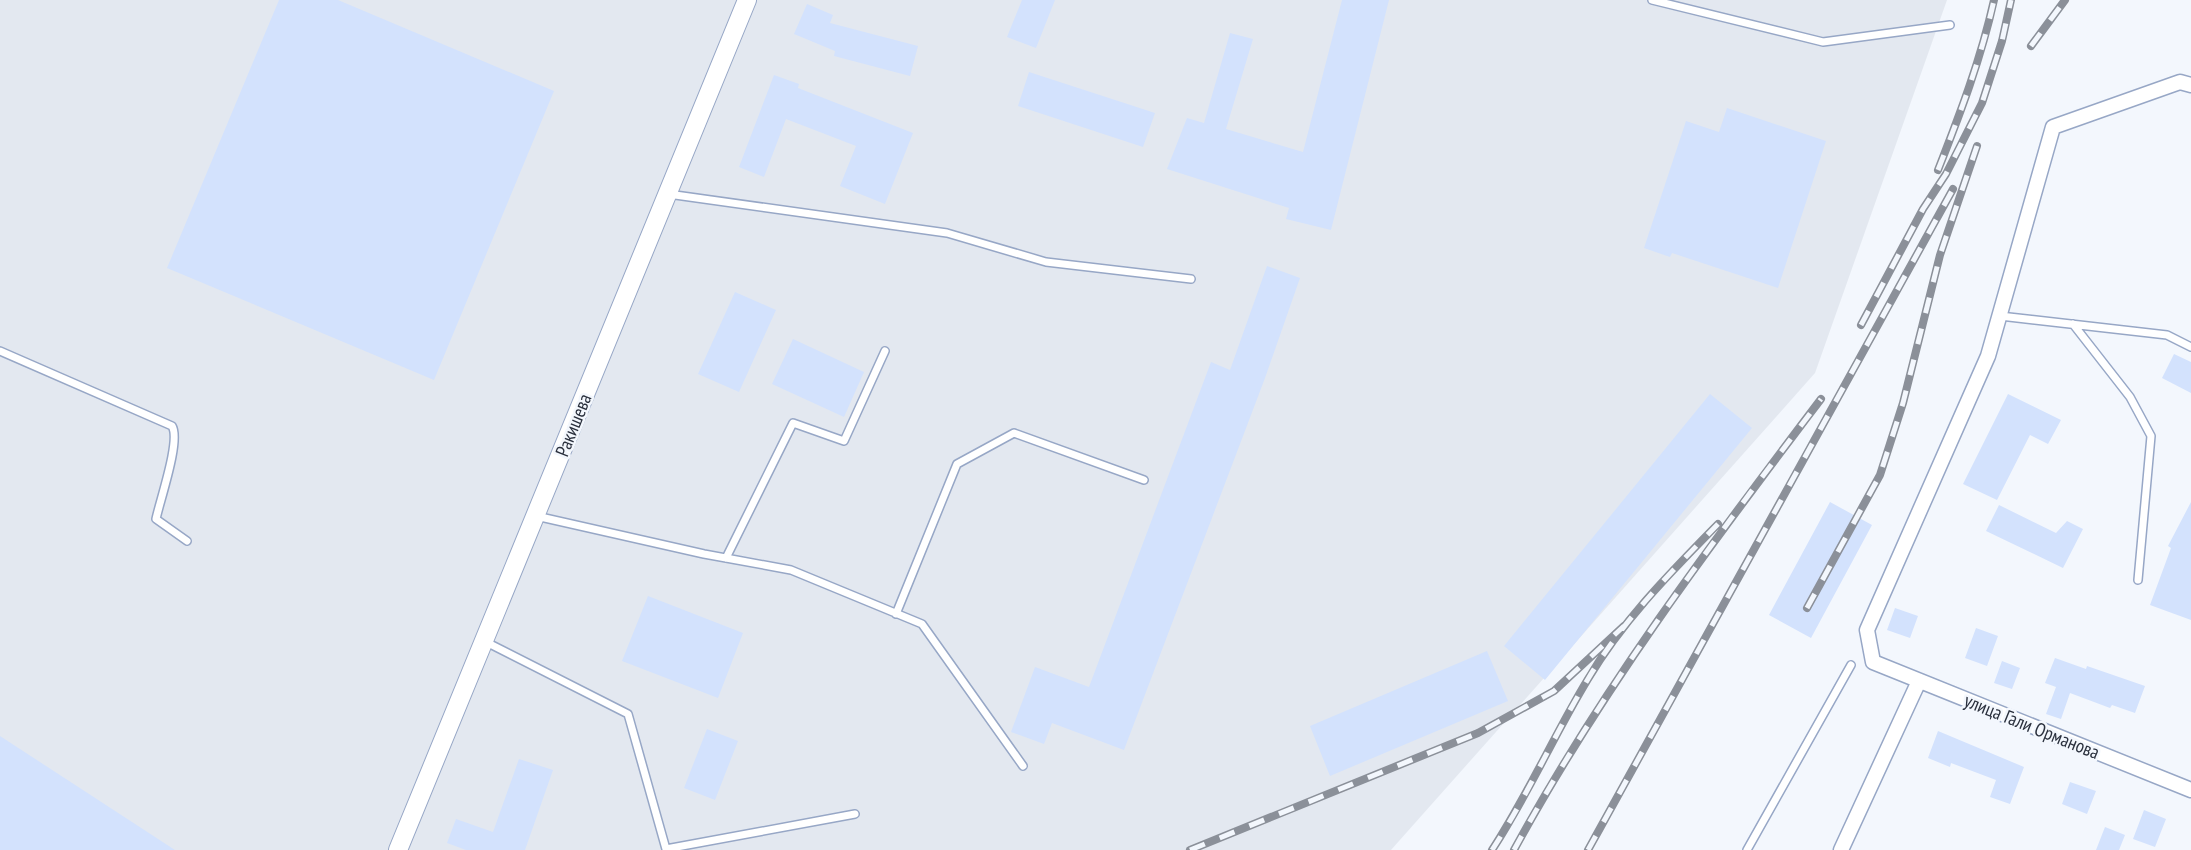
<svg xmlns="http://www.w3.org/2000/svg" width="2191" height="850" font-family="'PT Sans Narrow',sans-serif">
<style>
.built{fill:#e3e8f0}
.building{fill:#d3e2fd}
.lines{fill:none;stroke-linecap:round;stroke-linejoin:round}
.service-casing{stroke:#97a7c6;stroke-width:10}
.minor-casing{stroke:#97a7c6;stroke-width:17}
.tertiary-casing{stroke:#97a7c6;stroke-width:20}
.service{stroke:#fff;stroke-width:7}
.minor{stroke:#fff;stroke-width:14}
.tertiary{stroke:#fff;stroke-width:18}
.rail-casing{stroke:#8b9099;stroke-width:8}
.rail{stroke:#f3f7fd;stroke-width:5;stroke-dasharray:16;stroke-linecap:butt}
.labels{text-anchor:middle;dominant-baseline:central;stroke-width:5;stroke-linejoin:round;paint-order:stroke}
.street-label{font-size:19px;fill:#2a303d;stroke:#f3f7fd}
</style>
<rect width="100%" height="100%" fill="#f3f7fd"/>
<path class="built" d="M0 0H1947L1815 373 1391 850H0Z"/>
<path class="building" d="M279 0H338L554 91 434 380 167 268Z
M1022 0H1055L1036 48 1007 37Z
M1342 0H1389L1331 230 1286 219 1289 208 1167 169 1187 118 1204 123 1230 33 1253 39 1226 129 1303 152Z
M807 4 833 15 830 23 918 46 910 76 834 56 835 51 794 34Z
M1029 72 1155 113 1143 147 1018 106Z
M774 75 799 84 798 88 913 133 885 204 840 186 856 146 786 119 764 177 739 167Z
M1727 108 1826 141 1778 288 1672 253 1670 257 1644 248 1686 121 1719 132Z
M1267 266 1300 278 1265 378 1124 750 1052 723 1044 744 1011 732 1035 667 1089 687 1211 362 1230 370Z
M735 292 776 310 739 392 698 374Z
M793 339 864 372 844 417 772 384Z
M2174 354 2191 362V393L2162 378Z
M1710 394 1752 428 1545 680 1504 646Z
M2008 394 2061 420 2048 444 2030 435 1997 500 1963 484Z
M1830 502 1872 525 1811 638 1769 615Z
M2191 502V620L2150 605 2171 548 2168 546Z
M1999 505 2056 533 2067 521 2083 529 2063 568 1986 531Z
M648 596 743 633 718 698 622 661Z
M1895 608 1918 616 1910 638 1887 630Z
M1976 628 1998 636 1987 666 1965 658Z
M1487 651 1508 701 1330 776 1310 726Z
M2055 658 2086 669 2087 666 2145 686 2135 713 2112 705 2110 708 2070 693 2061 719 2046 714 2056 687 2045 683Z
M2002 661 2020 668 2012 689 1994 683Z
M707 729 738 741 715 800 684 788Z
M1938 731 2024 767 2010 804 1990 797 1996 780 1951 763 1950 767 1928 758Z
M0 736 175 850H0Z
M519 759 553 770 525 850H466L447 843 456 819 493 832Z
M2070 782 2096 791 2087 814 2062 804Z
M2144 810 2166 819 2155 847 2133 839Z
M2105 827 2125 835 2119 850H2096Z"/>
<g class="lines">
<defs>
<path id="service" d="M1652 0 1823 42 1950 25
M668 194 947 233 1046 262 1191 279
M2000 316 2167 335 2191 347
M2073 324 2130 397 2151 436 2138 580
M0 351 172 426C181 440 160 500 156 519L187 541
M536 516 704 554 791 570 922 624 1023 766
M726 558 793 423 844 441 885 351
M896 614 957 464 1014 433 1144 480
M484 641 628 714 666 849 855 814
M1747 850 1851 665"/>
<path id="minor" d="M2191 85 2180 82 2053 127 1988 356 1867 630 1873 662 2191 790
M1841 850 1919 681"/>
<path id="tertiary" d="M398 850 747 0"/>
</defs>
<use href="#service" class="service-casing"/>
<use href="#minor" class="minor-casing"/>
<use href="#tertiary" class="tertiary-casing"/>
<use href="#service" class="service"/>
<use href="#minor" class="minor"/>
<use href="#tertiary" class="tertiary"/>
<defs>
<path id="rail" d="M2031 46 2065 0
M1938 170C1960 114 1981 59 1994 0
M1861 325 1923 209 1946 174 1982 103 2002 41 2011 0
M1807 608 1880 475 1903 403 1940 255 1977 146
M1190 850 1478 733 1554 691 1624 626
M1492 850C1528 795 1554 735 1588 679 1623 620 1671 572 1718 524
M1514 850C1601 690 1711 544 1821 399
M1588 850 1953 189"/>
</defs>
<use href="#rail" class="rail-casing"/>
<use href="#rail" class="rail"/>
</g>
<g class="labels">
<g class="street-label">
<text transform="translate(573 425) rotate(-68)">Ракишева</text>
<text transform="translate(2032 726) rotate(22)">улица Гали Орманова</text>
</g>
</g>
</svg>
